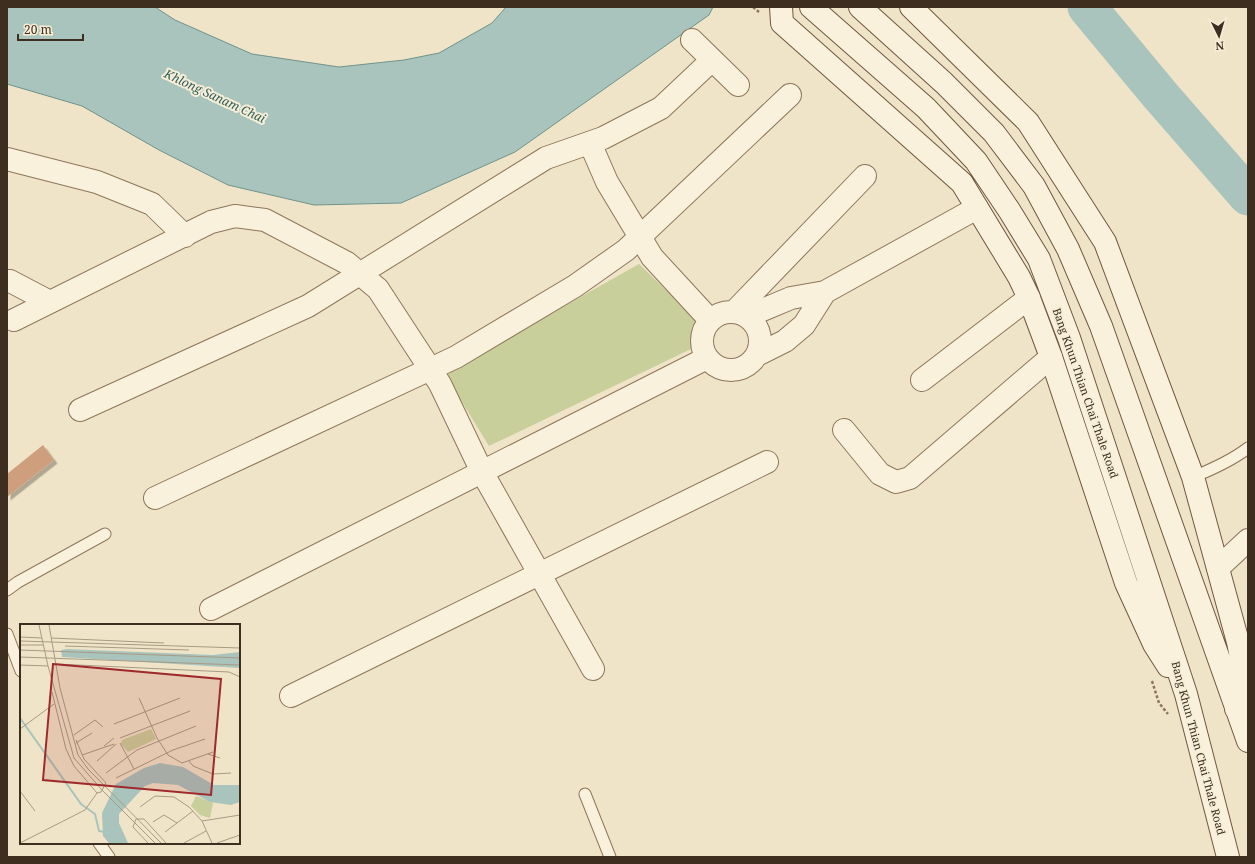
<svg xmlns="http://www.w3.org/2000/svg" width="1255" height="864" font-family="'Noto Serif',serif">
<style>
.green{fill:#c9cf9b}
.water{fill:#a9c4bc;stroke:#6f938a}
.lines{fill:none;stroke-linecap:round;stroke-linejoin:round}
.river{stroke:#a9c4bc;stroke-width:39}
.building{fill:#cf9f7d;filter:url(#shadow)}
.service-casing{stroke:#8d765c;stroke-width:13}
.minor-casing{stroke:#8d765c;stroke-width:24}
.secondary-casing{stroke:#6f573f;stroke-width:24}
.path{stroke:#8d765c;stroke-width:2.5;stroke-dasharray:3 2;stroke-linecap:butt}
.service{stroke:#faf1dc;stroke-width:11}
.minor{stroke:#faf1dc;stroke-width:22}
.secondary{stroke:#faf1dc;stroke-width:22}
.labels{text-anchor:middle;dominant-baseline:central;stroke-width:4;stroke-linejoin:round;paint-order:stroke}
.street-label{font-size:11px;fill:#3d2e20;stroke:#f7eed8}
.water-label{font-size:12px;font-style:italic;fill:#2f5d5a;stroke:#f7eed8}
.inset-river{fill:none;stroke:#a9c4bc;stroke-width:2}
.inset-road{fill:none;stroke:#a89b85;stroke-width:1}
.view{fill:#9e2a2b;fill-opacity:0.15;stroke:#9e2a2b;stroke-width:2}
.inset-edge{fill:none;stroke:#3d2e20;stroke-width:2}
</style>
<defs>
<filter id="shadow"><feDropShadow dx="3.5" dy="3.5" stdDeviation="0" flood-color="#0004"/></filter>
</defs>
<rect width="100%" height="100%" fill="#f0e4c8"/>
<path class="green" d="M639 264 696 319 691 349 489 446 446 376 458 366Z"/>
<path class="water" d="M7 7H155L175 20 252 54 339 67 404 60 439 53 492 23 506 7H713L709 15 515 152 401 203 314 205 228 185 159 150 82 106 7 84Z"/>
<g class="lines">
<path class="river" d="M1087 7 1160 95 1248 196"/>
</g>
<path class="building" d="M43 445 54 460 7 497V474Z"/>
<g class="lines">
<defs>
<path id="service" d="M1193 477C1213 469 1231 461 1248 448
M7 590 18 582 105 534
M7 634 21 671
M585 794 610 857
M99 843 109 857"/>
<path id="minor" d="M692 40 738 85
M590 143 607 182 652 257 710 320
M7 159 97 182 152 204 185 236
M7 281H10L50 302
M735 311 865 176
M702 341a29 29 0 1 1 58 0a29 29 0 1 1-58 0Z
M748 316 791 298 825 292 977 208
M14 320 211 222 235 216 265 220 347 263 378 289 440 384 482 472 593 669
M757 355 785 341 804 325 825 292
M922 380 1029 298
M80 410 308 306 546 158 603 138 661 108 712 60
M844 430 880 474 896 482 910 478 1051 357
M155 498 456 357 575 286 626 250 790 95
M1218 568 1248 540
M211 609 707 358
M291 696 767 462"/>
<path id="secondary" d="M781 7 782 23 962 183 1019 277 1029 298 1051 357 1126 583 1154 644 1168 666
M811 7 926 108 976 161 1009 210 1039 259 1069 338 1186 694 1228 857
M860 7 944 83 994 133 1034 186 1068 249 1101 326 1248 741
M911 7 1028 122 1105 242 1193 477 1238 642 1245 677 1236 709"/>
</defs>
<use href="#service" class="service-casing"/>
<use href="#minor" class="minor-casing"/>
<use href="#secondary" class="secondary-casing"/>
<path class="path" d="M753 7 759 12
M1152 681 1159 703 1168 714"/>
<use href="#service" class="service"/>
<use href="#minor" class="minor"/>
<use href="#secondary" class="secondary"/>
</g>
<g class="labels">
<g class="street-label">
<text transform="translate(1086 393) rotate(71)">Bang Khun Thian Chai Thale Road</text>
<text transform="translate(1199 748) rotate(75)">Bang Khun Thian Chai Thale Road</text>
</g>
<g class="water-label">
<text transform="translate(215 96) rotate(25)">Khlong Sanam Chai</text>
</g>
</g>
<g transform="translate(20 624)">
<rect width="220" height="220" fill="#f0e4c8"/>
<path d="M131 105 136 115 134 116 108 128 101 120 102 116ZM176 172 193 179 190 194 180 191 171 182Z" fill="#c9cf9b"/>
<path d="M47 25 193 31 220 28V44L42 33 41 26ZM140 139 163 143 194 161H220V178L211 181 190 178 158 161 133 159 125 162 99 190V199L108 219H89L83 212 82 189 96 160 124 144Z" fill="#a9c4bc"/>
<path class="inset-river" d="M0 94 61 180 75 190 79 207 90 209"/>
<path class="inset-road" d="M19 1 28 42 54 134 82 166 135 219M29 1 40 64 58 131 68 145 141 219M0 13 22 14M31 14 144 19M0 17 220 24M0 21H23M45 22 169 26M0 26 220 34M0 33 220 41M36 40 209 48 220 53M0 41 28 42M32 68 46 125 54 142 77 169 81 168 86 159 64 135 56 116M119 74 137 114 148 131 162 139 193 128M94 100 160 74M0 105 34 80M54 111 75 96 83 103M100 114 170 87M56 119 72 109M100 119 114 145M84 122 94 114M188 130 200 134M62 131 94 120M77 137 96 120M169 137 173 142 193 150 211 149M86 149 117 126 176 102M96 154 153 126 185 115M0 167 15 187M120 183 135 172 154 173 169 183 182 197 192 219M182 197 220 191M133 198 144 191 157 199M145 208 173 187M0 219 65 186 77 169M128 219 113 203 116 195H124L146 219M164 219 186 207M197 219 220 211"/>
<path class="view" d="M33 40 201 55 191 171 23 156Z"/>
<rect width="220" height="220" class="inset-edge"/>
</g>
<rect width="1255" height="864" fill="none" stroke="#3d2e20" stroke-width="16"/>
<g transform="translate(1219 36) rotate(175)" stroke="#f7eed8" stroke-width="3" paint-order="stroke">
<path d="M0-3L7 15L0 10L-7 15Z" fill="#3d2e20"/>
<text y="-6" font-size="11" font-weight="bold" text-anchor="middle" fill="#3d2e20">N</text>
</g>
<path d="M18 34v6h65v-6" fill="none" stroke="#3d2e20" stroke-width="2"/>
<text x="24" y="34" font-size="12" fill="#3d2e20" stroke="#f7eed8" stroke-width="3" paint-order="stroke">20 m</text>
</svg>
